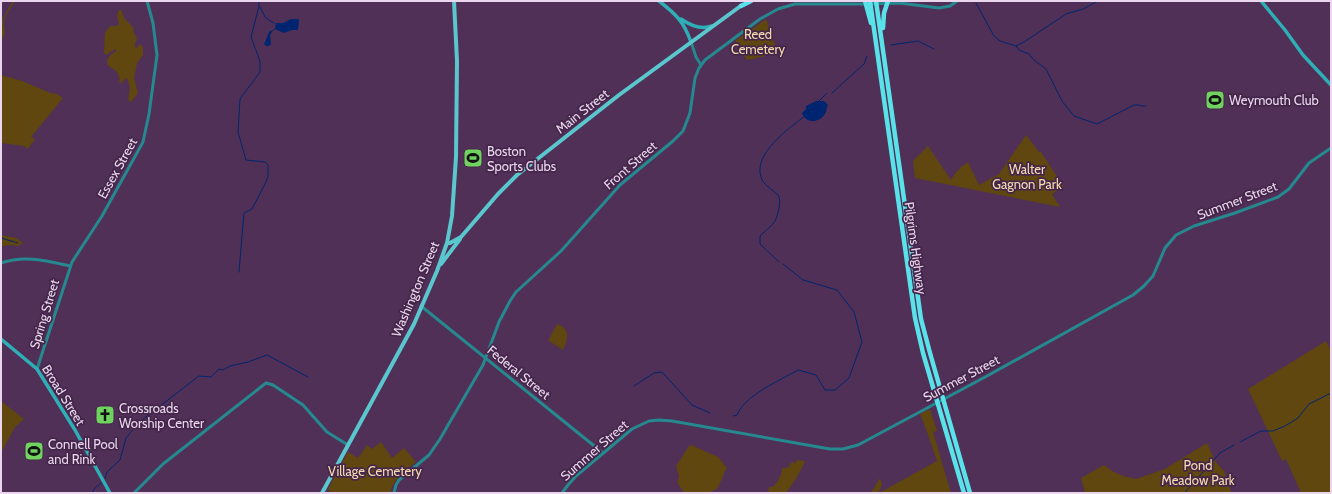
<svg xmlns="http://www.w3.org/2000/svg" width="1332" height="494" font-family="Cabin,sans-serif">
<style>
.green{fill:#60460f}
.water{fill:#002570}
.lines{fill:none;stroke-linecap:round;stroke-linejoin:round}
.stream{stroke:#002570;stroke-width:1}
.tertiary{stroke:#25898f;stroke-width:3}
.secondary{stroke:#2eaeb6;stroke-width:3.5}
.primary{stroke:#5ac7ce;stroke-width:4}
.motorway{stroke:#59e2ea;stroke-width:4.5}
.labels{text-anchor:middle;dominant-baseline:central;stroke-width:3.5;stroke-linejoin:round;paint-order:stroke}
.park-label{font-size:13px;fill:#f6dbad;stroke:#45264b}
.poi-label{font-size:13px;fill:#ead7ee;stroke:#45264b;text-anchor:start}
.street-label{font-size:13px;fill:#ead7ee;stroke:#45264b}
</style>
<rect width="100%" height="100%" fill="#503056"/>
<path class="green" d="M13 1H15L3 20 5 32 1 43V14L3 18Z
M119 10H121L125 19 133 27 134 33 137 38 135 44V47L137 48 140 44 143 47V55L137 63 134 78 138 93 131 102 128 100 130 88 128 80 126 78 122 83 119 82C121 74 115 69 108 66 105 58 111 55 116 51V49L110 52 107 55 104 53 105 33 110 26H118L119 24 117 16Z
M766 19 778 53 747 60 735 41Z
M1 75 22 81 53 94 55 93 63 98 31 137 35 139 28 149 24 146 1 143Z
M1026 135 1039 152H1041L1064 187 1052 194 1060 207 915 178 913 161 928 146 951 180C955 173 961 166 968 162L979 185 999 174Z
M1 235 16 238 23 243 18 246 12 245 1 246Z
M557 324C571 329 568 339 563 350L549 341V339Z
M1326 341 1331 351V493H1301L1286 459 1282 461 1248 389Z
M1 401 24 419 15 427 1 453Z
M930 409 937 431 933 432 951 493H879L937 461 927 432 920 414Z
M381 442 392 458 404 448 416 462C405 471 394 478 390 493H331L328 489 348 452 358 458 367 445 372 449Z
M1207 443 1215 461 1224 471 1231 492 1229 493H1085L1081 478 1104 465 1112 471 1123 476 1136 479 1165 469Z
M691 445 718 457C722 460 723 464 727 468L724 473 723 477 717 489 708 493H684L677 482 679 477 676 466 689 446Z
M797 460 804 461 805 462 796 479 786 493H771L768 490 769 487H773C778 481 782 476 782 468H787L792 462H794L795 464Z
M880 478 882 485 878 493H871Z"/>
<path class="water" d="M291 19H299L298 30H292L284 33 275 29 276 23H283Z
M271 30 272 32 270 35 271 44 269 46H266L264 44C267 39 267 34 271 30Z
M816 101H824L828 105C826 108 827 111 825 114 819 123 806 124 802 113L806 109V106Z"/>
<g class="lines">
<path class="stream" d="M976 3 994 36 1000 41 1016 46 1024 42 1066 14 1083 9 1098 1
M260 7 265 17 275 24
M272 31 275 29
M891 45 918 41 934 49
M1016 46 1019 50 1029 54 1034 60 1046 69 1062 101 1074 116 1097 124 1134 105C1139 104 1142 107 1146 106
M832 93 864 64 867 56
M818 102 827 93
M1 238 18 243
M779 262 760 244V236C765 231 772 226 775 221 778 215 782 200 778 195 772 189 763 185 761 177 753 154 789 128 805 116
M239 272 244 213 252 209 264 186 268 177V165L265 162 246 160 238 132 240 99 260 72V61L251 37 259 6V1
M634 386 654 373 662 372 692 405 710 413
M733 416 737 415C745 395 779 381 798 370L816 375 825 390H835L849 378 862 342 854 312 837 290 803 280 783 264
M1240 442 1261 431H1273L1285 426 1298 418 1309 404 1329 394 1331 395
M105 478 107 472 120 460 126 438 138 423 199 376 211 377 219 369 223 370 230 366 248 362 267 355 308 377
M92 493 94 489 101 483
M1186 493V491L1220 453 1234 445"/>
<path class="tertiary" d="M691 42 696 57 701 65
M1 263C26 255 46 261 70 266
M421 306 603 453
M37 369 72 262 102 216 143 142 149 114 157 55 153 23 147 1
M134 493 163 464 266 383 273 385 303 405 327 432 348 445
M394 493 396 485 399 480 429 455 440 439 483 365 499 322 510 301 516 292 561 251 620 185 673 141 683 131 690 113 695 78 699 68 705 60 760 19 778 9 795 4H864L900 3 939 8 950 6 957 1
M562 493 568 485 576 476 632 429 649 421 659 420 672 421 830 449H843L858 445 987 376 1133 295 1144 286 1153 276 1165 248 1176 235 1194 226 1235 213 1278 197 1289 189 1309 163 1331 148"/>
<path class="secondary" d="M659 1C676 14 684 22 691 42
M1261 1 1285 30 1303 55 1331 85
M681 19C691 26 701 30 712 26
M1 339 37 369 75 430 110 493"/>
<path class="primary" d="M447 243H450L461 237 498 194 517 175 619 95 742 5
M441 264 460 239
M322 493 414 324 437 271 447 243 452 216 456 157 457 61 454 1"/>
<path class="motorway" d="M865 1 871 23
M870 1 915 318 923 353 964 493
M876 1 921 319 930 353 970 493
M741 6 751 1
M883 28 884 13 888 1"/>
</g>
<defs>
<symbol id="stadium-square" viewBox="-11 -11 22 22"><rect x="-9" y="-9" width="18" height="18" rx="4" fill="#70d35f" stroke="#45264b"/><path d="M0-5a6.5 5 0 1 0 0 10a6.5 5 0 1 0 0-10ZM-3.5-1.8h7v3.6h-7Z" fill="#111"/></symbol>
<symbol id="church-square" viewBox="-11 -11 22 22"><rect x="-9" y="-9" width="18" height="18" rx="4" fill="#70d35f" stroke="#45264b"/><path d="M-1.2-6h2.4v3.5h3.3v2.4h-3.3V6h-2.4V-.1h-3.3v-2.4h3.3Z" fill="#111"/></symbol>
</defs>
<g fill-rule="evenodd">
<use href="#stadium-square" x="1204" y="89" width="22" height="22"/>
<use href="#stadium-square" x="462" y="147" width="22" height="22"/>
<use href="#church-square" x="94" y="404" width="22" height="22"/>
<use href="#stadium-square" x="23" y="440" width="22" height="22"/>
</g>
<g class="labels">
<g class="park-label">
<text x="758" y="34">Reed<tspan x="758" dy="15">Cemetery</tspan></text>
<text x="1027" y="169">Walter<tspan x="1027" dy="15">Gagnon Park</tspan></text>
<text x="1198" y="465">Pond<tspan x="1198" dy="15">Meadow Park</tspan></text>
<text x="375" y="471">Village Cemetery</text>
</g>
<g class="poi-label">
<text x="1229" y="100">Weymouth Club</text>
<text x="487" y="151">Boston<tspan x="487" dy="15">Sports Clubs</tspan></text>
<text x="119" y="408">Crossroads<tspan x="119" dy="15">Worship Center</tspan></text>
<text x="48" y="444">Connell Pool<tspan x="48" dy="15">and Rink</tspan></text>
</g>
<g class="street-label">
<text transform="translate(582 111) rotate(-38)">Main Street</text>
<text transform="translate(630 165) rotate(-41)">Front Street</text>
<text transform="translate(117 168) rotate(-61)">Essex Street</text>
<text transform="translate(1237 200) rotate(-21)">Summer Street</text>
<text transform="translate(916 248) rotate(82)">Pilgrims Highway</text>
<text transform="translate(415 289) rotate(-67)">Washington Street</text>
<text transform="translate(44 314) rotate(-73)">Spring Street</text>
<text transform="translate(519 372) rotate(39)">Federal Street</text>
<text transform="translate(961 378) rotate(-28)">Summer Street</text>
<text transform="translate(64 395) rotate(58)">Broad Street</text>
<text transform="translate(594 450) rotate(-41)">Summer Street</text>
</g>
</g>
<rect width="1332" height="494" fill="none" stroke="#ead7ee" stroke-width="4"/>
</svg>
